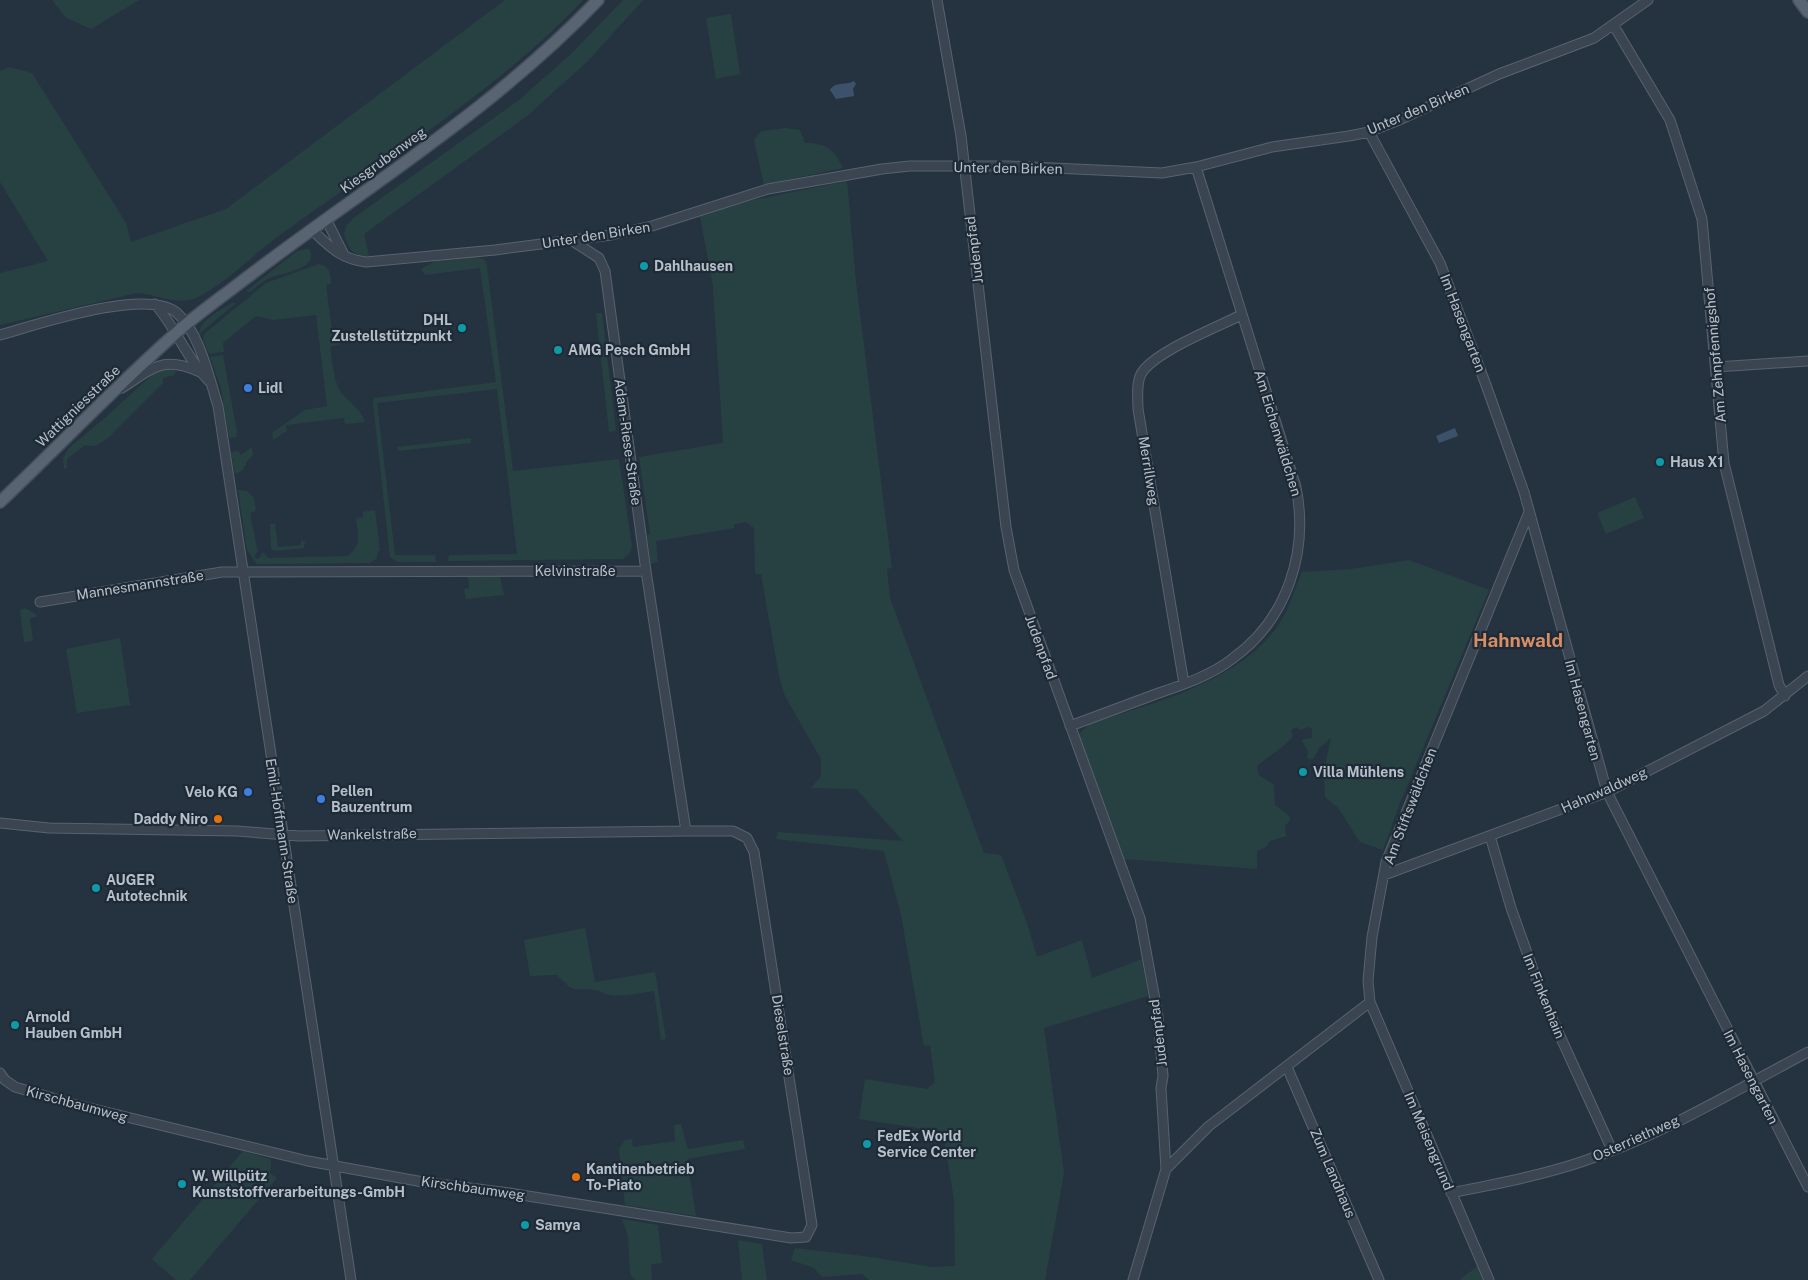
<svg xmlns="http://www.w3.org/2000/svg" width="1808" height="1280" font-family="'Public Sans',sans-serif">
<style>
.green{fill:#274142}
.water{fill:#3b526a}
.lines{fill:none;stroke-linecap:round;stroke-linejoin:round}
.minor-casing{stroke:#57636e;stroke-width:11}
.major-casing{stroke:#434e5a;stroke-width:14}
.minor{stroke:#3a4551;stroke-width:9}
.major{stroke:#586471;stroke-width:11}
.culture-dot{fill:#0f9aa8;stroke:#1e2a36;stroke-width:2}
.shop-dot{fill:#3f7fe0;stroke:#1e2a36;stroke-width:2}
.food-dot{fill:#e8710a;stroke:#1e2a36;stroke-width:2}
.labels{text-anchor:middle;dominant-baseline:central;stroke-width:4.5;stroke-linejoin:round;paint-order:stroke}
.street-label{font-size:14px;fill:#b6c0cb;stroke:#1e2a36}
.poi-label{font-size:14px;font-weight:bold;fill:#b6c0cb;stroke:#1e2a36;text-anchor:start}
.district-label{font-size:19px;font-weight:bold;fill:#d78e65;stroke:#1e2a36}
</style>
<rect width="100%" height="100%" fill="#253341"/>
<path class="green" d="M52 0H139L91 29 65 17Z
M505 0H583C501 88 382 162 284 232 258 250 223 286 196 298 177 306 157 294 137 293L0 325V273L48 261 0 182V71L9 67 32 73 126 223 131 242 226 209Z
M623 0H643L588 61 527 116 364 234 369 256C354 257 348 249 344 234L346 226 352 219 519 100 571 54Z
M731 14 740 74 716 79 706 18Z
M785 128 800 130 805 143C826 143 834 149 843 168L764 185 754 140 761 131Z
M847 181 856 282 892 568 887 569 890 598 984 853 1001 855 1027 923 1037 957 1082 940 1092 978 1142 959 1148 996 1044 1028 1064 1173 1045 1280H869L862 1274 822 1277 814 1268 791 1260 795 1248 871 1257 932 1267 955 1266 954 1200 943 1132 859 1119 865 1079 927 1089 935 1082 930 1045 924 1046 901 915 884 851 776 839 778 832 903 841 856 789 811 788 821 776V759L785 696 779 676 761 574H755L754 528 746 522 734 524V528L656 541 658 562 651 564 647 535 650 534 639 457 723 443 713 287 700 216 743 202Z
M304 249H309C321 269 280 273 270 278 263 281 256 287 250 292L246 291 297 251Z
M474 256 485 260 487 267 513 471 619 459 632 546 630 553 623 559 448 561 449 555 517 554 497 389 377 403 395 555H435L436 562H397L390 557 373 403 374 398 496 382 480 268 425 275 421 269 437 260Z
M319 264C330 267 331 273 331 284L326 285 332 331 340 344 330 347C333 363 333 384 344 396 353 405 361 410 365 422L345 424 344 418 286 425 287 431 273 440 272 433 305 410 327 406 316 315 273 320 256 316 223 343 224 352 209 354 203 340 204 334 266 283Z
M232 303H236L199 334C200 319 220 311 232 303Z
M596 313H602L616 431 609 432Z
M223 355 237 432 236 437 229 438 221 388 210 357Z
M171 368 176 372 174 375 163 378V383L108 438 95 446 85 445 67 459V468L64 469 63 458 69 448 106 417 153 374 164 369Z
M471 438V443L398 451V447Z
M252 447 253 455 248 460 242 471 235 474 231 452 238 451 241 455Z
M238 490 248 491 254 498 256 511 250 513 257 549H259L254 557 258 559 263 552 269 558 347 556C362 547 358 533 356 518L363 517V512L375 510 380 551H378L377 558 370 563 257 564 247 550Z
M1635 497 1644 518 1606 534 1597 513Z
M275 523 278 547 301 545V540L305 542 304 548 276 551 271 549 270 524Z
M1409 560 1489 590 1400 803 1383 850 1360 842 1338 808 1325 797 1324 770 1331 738 1319 748 1314 758 1310 760 1307 757 1308 751 1302 741 1303 739 1312 738V729L1308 727 1300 730 1297 727 1291 730 1293 736C1291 742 1265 759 1257 766L1259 775 1274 785 1275 805 1289 816 1290 820 1285 826 1286 836 1270 841 1266 847 1257 851V869L1124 859 1078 735 1089 724C1153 703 1243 682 1281 621 1290 607 1295 587 1302 572L1351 569Z
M468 577H500L504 595 466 599 464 589 469 588Z
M25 608 36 614 37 617 30 618 33 641 24 642 20 610Z
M120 638 130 705 77 713 66 649Z
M585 928 595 982 655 972 666 1039 661 1040 654 991C639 993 625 997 610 995 605 994 600 991 595 990 572 988 575 994 557 975L530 976 524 940Z
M681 1124 688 1149 743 1140 745 1149 687 1159 696 1216 625 1205 619 1149 625 1140 632 1139 633 1147 675 1141 674 1125Z
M243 1151 271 1159 270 1173 277 1178 190 1280H176L152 1259Z
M622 1219 658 1225 662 1263 651 1264 652 1280H635L630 1274 628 1236Z
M738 1240 762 1244 767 1280H742Z
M1478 1266 1484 1280H1459Z"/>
<path class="water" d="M854 81 856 84 853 89 854 96 836 99 830 90C835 81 845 86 854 81Z
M1455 428 1458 436 1439 443 1436 436Z"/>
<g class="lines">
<defs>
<path id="minor" d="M937 0 961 136 1006 527 1014 570 1140 918 1158 1016 1163 1076 1161 1088 1166 1169 1133 1280
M1614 26 1670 120 1702 219 1724 463 1779 685 1785 696
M1369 132 1440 263 1486 385 1524 492 1607 792 1808 1187
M326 219 344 255
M312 230C330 247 341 259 366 262L495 250 611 235 652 226 768 189 882 169 910 166H1009L1162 173 1196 167 1272 147 1349 136 1369 132 1397 121 1499 74 1594 38 1648 0
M571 240 599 258 605 271 646 571 686 831
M155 304C176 328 187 359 209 381
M0 335C36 325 147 287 177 313 200 333 209 378 218 406L351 1280
M1716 367 1808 361
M122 388C153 368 163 355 200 372
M40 602 222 572 646 571
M1184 684 1138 409C1138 398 1136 384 1141 374 1153 352 1218 327 1241 315
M1070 726C1099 715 1127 705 1156 694 1182 685 1210 676 1232 659 1287 620 1309 552 1296 487L1196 167
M0 823 49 828 237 831 299 836 686 831H733L747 838 754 852 812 1225 806 1237 791 1238 509 1193 423 1182 308 1161 73 1104 15 1087 5 1080 0 1073
M1490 836 1511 908 1545 1003 1612 1150
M1384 875 1607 792 1764 711 1808 676
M1287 1067 1379 1280
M1166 1169 1209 1126 1370 1002
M1451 1193C1495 1184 1539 1176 1581 1162 1661 1136 1734 1091 1808 1052
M1489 1280 1370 1002 1368 981 1372 937 1386 862 1529 512"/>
<path id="major" d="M1799 0 1808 12
M0 502C59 446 115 387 176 333 196 315 219 299 241 282 361 190 492 111 598 0"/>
</defs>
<use href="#minor" class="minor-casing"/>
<use href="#major" class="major-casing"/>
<use href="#minor" class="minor"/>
<use href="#major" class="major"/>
</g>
<g class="culture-dot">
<circle cx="644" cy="266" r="5"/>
<circle cx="462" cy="328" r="5"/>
<circle cx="558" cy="350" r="5"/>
<circle cx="1660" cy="462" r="5"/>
<circle cx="1303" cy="772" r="5"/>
<circle cx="96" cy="888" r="5"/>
<circle cx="15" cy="1025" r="5"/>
<circle cx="867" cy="1144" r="5"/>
<circle cx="182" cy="1184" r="5"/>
<circle cx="525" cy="1225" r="5"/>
</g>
<g class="shop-dot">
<circle cx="248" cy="388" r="5"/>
<circle cx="248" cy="792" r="5"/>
<circle cx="321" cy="799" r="5"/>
</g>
<g class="food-dot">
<circle cx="218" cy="819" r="5"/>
<circle cx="576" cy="1177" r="5"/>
</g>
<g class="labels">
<g class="street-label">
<text transform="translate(1418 109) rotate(-23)">Unter den Birken</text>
<text transform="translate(383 160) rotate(-36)">Kiesgrubenweg</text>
<text transform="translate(1008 168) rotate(1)">Unter den Birken</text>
<text transform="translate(596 235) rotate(-9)">Unter den Birken</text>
<text transform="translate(974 250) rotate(-97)">Judenpfad</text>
<text transform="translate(1463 323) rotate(69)">Im Hasengarten</text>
<text transform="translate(1715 355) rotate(-95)">Am Zehnpfennigshof</text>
<text transform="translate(78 406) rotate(-44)">Wattigniesstraße</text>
<text transform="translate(1278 433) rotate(73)">Am Eichenwäldchen</text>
<text transform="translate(628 442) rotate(82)">Adam-Riese-Straße</text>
<text transform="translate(1149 471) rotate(81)">Merrillweg</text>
<text x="575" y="571">Kelvinstraße</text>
<text transform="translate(140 585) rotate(-9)">Mannesmannstraße</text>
<text transform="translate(1041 647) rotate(70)">Judenpfad</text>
<text transform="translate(1583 710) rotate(75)">Im Hasengarten</text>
<text transform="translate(1604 790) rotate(-24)">Hahnwaldweg</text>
<text transform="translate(1410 806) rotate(-69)">Am Stiftswäldchen</text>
<text transform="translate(282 831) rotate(81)">Emil-Hoffmann-Straße</text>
<text transform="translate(372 834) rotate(-1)">Wankelstraße</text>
<text transform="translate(1544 996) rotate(68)">Im Finkenhain</text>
<text transform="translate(1158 1033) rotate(-97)">Judenpfad</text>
<text transform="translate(783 1035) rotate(81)">Dieselstraße</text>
<text transform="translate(1751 1077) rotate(63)">Im Hasengarten</text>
<text transform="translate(77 1104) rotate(15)">Kirschbaumweg</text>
<text transform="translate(1636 1138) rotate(-24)">Osterriethweg</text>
<text transform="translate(1429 1141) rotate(67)">Im Meisengrund</text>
<text transform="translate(1333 1173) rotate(67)">Zum Landhaus</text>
<text transform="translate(473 1188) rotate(8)">Kirschbaumweg</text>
</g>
<g class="poi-label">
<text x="654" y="266">Dahlhausen</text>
<text x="452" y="320" text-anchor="end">DHL<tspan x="452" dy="16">Zustellstützpunkt</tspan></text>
<text x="568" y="350">AMG Pesch GmbH</text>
<text x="258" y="388">Lidl</text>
<text x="1670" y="462">Haus X1</text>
<text x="1313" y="772">Villa Mühlens</text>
<text x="331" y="791">Pellen<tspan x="331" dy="16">Bauzentrum</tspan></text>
<text x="238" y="792" text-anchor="end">Velo KG</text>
<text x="208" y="819" text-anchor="end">Daddy Niro</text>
<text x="106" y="880">AUGER<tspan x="106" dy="16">Autotechnik</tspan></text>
<text x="25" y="1017">Arnold<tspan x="25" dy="16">Hauben GmbH</tspan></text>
<text x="877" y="1136">FedEx World<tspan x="877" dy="16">Service Center</tspan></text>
<text x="586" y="1169">Kantinenbetrieb<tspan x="586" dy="16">To-Piato</tspan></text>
<text x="192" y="1176">W. Willpütz<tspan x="192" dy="16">Kunststoffverarbeitungs-GmbH</tspan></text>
<text x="535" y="1225">Samya</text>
</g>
<g class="district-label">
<text x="1518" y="640">Hahnwald</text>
</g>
</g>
</svg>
